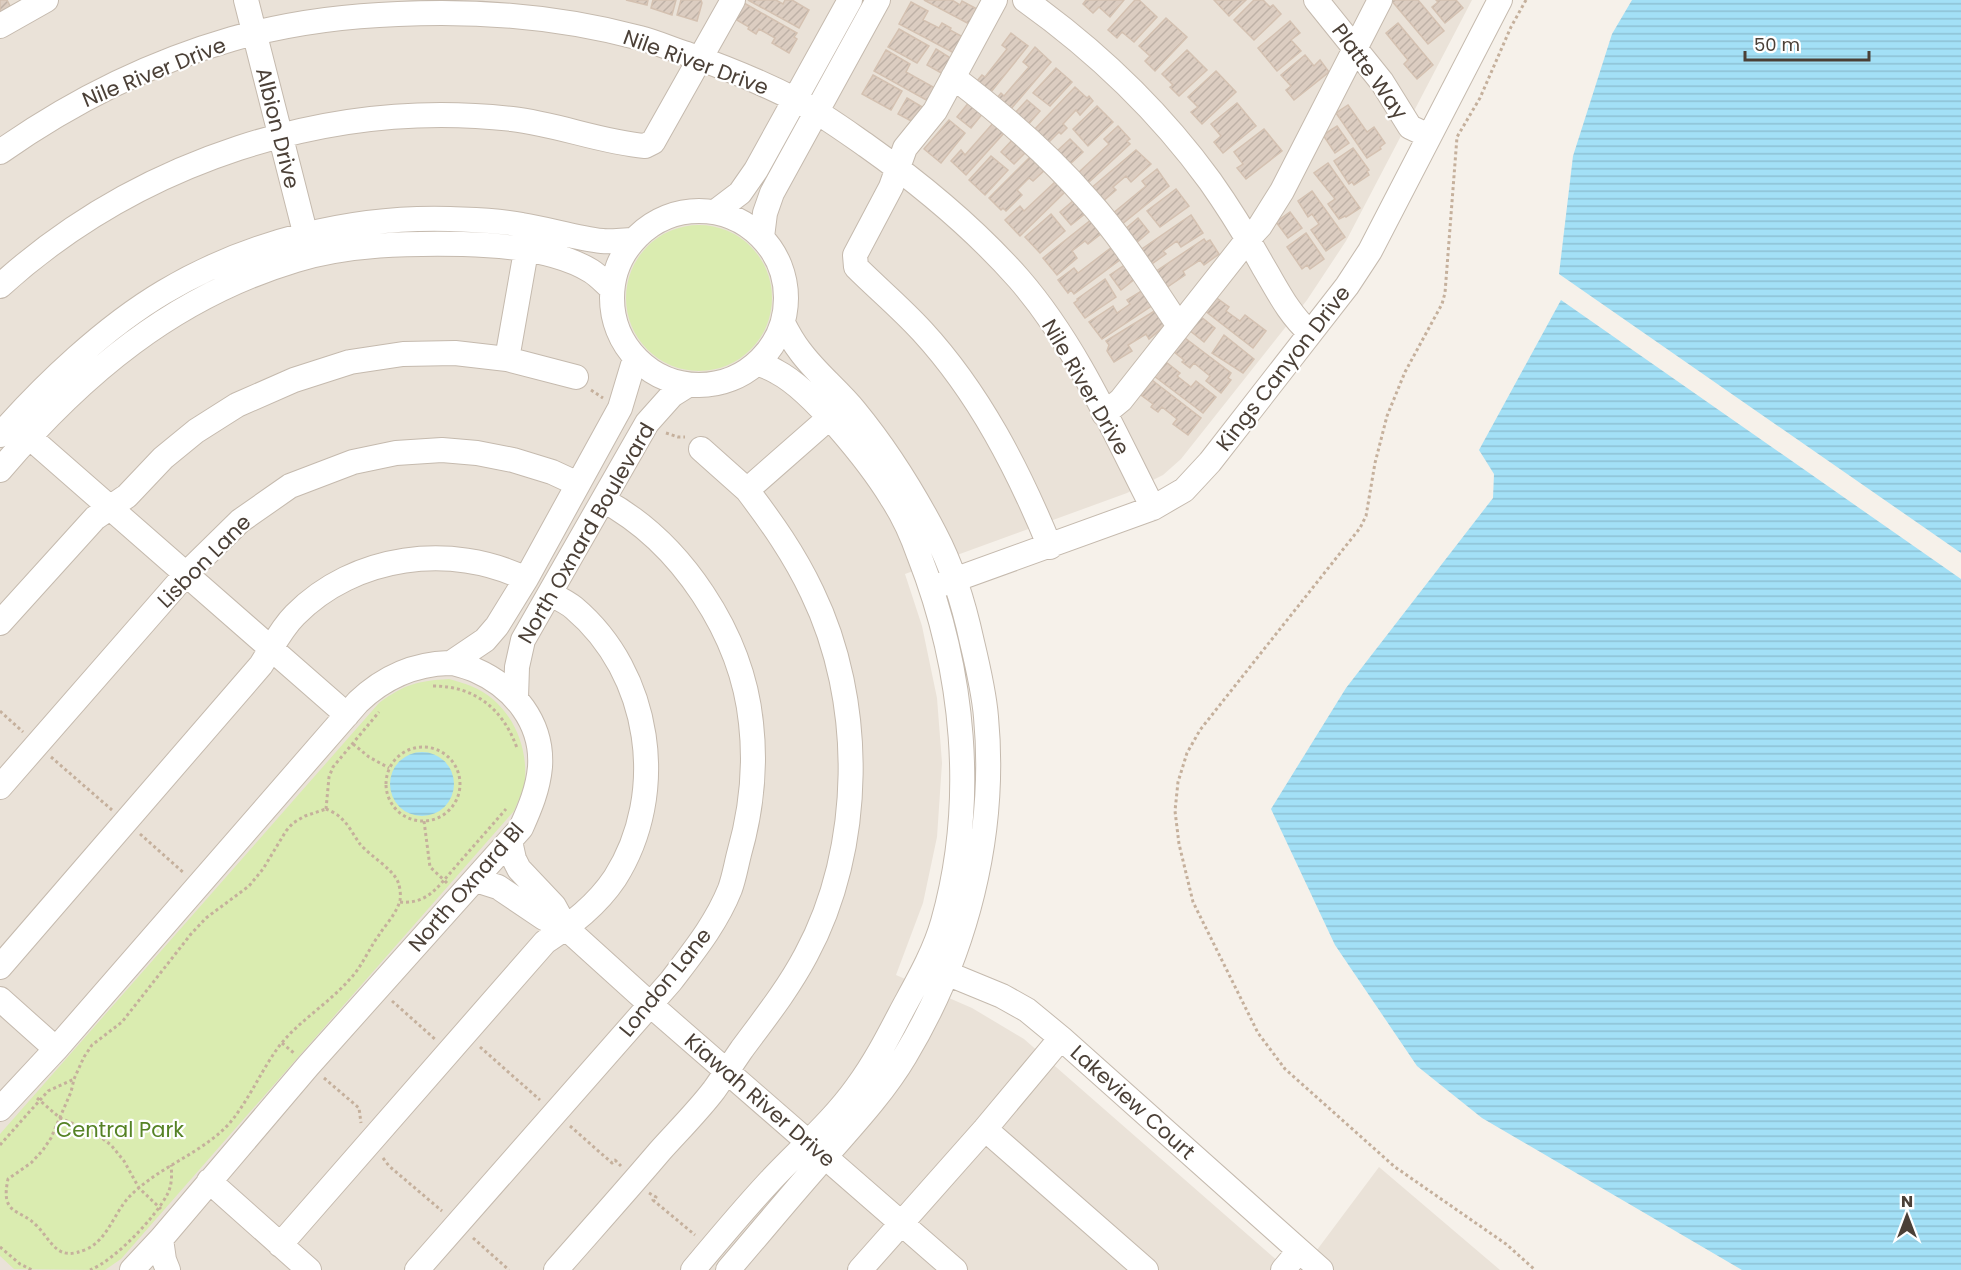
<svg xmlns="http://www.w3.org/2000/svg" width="1961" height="1270" font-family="Poppins,sans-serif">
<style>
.residential{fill:#eae2d8}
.green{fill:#daecb0}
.water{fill:url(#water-rules)}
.building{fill:url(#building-hatch);stroke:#d4c1b1;stroke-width:1.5}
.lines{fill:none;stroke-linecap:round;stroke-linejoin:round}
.minor-casing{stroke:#c5baae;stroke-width:26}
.path{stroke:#c5b09c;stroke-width:3;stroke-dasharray:3 3;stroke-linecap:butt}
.minor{stroke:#fff;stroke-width:24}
.labels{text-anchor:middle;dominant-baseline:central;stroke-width:4.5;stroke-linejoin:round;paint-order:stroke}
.street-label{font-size:21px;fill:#4b4037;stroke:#fff}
.park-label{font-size:21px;fill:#558225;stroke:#fff}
</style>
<defs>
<pattern id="water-rules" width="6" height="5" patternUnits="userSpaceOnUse" patternTransform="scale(1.5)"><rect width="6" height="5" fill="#a3e0f6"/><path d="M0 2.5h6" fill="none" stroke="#8ec1d4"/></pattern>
<pattern id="building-hatch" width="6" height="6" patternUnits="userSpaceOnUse" patternTransform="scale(1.5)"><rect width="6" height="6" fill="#dccdc1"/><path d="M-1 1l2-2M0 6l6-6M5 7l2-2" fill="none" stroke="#beb1a6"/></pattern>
</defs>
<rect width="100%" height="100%" fill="#f6f1ea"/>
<path class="residential" d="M0 0H1472L1346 241 1307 300 1181 459 1163 475 1127 493 905 574 922 626 937 698 942 763 937 837 923 903 896 975 972 1008 1024 1039 1288 1270H0Z
M1379 1167 1500 1270H1302Z"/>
<path class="green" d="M626 298a73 73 0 1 1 146 0a73 73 0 1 1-146 0Z
M449 679C456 681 464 683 471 686 508 701 528 741 525 780 524 790 518 801 514 811L121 1259 105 1270 14 1269 0 1256V1134L379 703C405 684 417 681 449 679Z"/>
<path class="water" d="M1632 0H1961V553L1559 274 1573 156 1612 34Z
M1561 300 1961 579V1270H1742L1482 1118 1417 1066 1335 945 1271 809 1346 688 1493 498 1494 474 1479 450Z
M390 784a32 32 0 1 1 64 0a32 32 0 1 1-64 0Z"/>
<path class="building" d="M0 0H7L11 8 0 14Z
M626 0H648L647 5Z
M653 0H676L672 15 651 8Z
M681 0H701L702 3 697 21 677 15Z
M748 0H776L783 4 785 0H792L809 10 799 28Z
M924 0H952L960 5 962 1 979 10 971 25Z
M1086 0H1124L1110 17 1099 7 1093 13 1083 4Z
M1135 0H1139L1157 17 1134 42 1122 32 1117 38 1108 30Z
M1214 0H1246L1229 16Z
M1254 0H1263L1270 7 1273 5 1281 14 1254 40 1234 20Z
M1391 0H1418L1444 31 1428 44Z
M1436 0H1456L1463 8 1445 23 1432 7 1438 2Z
M911 2 928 11 923 20 939 28 942 23 951 28 950 30 963 37 954 53 899 24Z
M744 3 797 33 794 37 797 39 789 53 772 43 775 38 759 29 756 34 748 29 749 27 735 19Z
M1166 18 1187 37 1155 71 1145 61 1150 56 1139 46Z
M1290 21 1300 33 1291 40 1301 51 1277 71 1258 48Z
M1398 23 1433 65 1417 79 1404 64 1408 60 1386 33Z
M899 29 929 46 917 63 888 47Z
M1011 33 1028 46 991 92 977 81 982 75 985 77 1007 49 1002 45Z
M1035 47 1051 62 1010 110 997 98 1001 93 1004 96 1029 67 1023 62Z
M936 49 952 59 943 74 927 65Z
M886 50 910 64 906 72 935 88 928 101 874 71Z
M1187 50 1207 70 1179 96 1170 87 1173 85 1162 74Z
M1305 55 1314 66 1320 60 1329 72 1294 100 1286 90 1291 86 1281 75Z
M1056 68 1072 82 1050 106 1033 93Z
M1216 71 1236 92 1202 124 1191 112 1198 107 1188 97Z
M873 75 902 91 891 110 862 94Z
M1075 87 1087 98 1089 96 1093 101 1080 115 1076 110 1063 124 1067 128 1061 134 1059 132 1047 144 1033 131Z
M907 98 924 108 915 123 898 114Z
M1027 100 1040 111 1027 126 1014 114Z
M970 101 983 113 971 128 957 117Z
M1237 103 1256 126 1223 153 1214 142 1221 136 1211 124Z
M1348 105 1367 132 1374 127 1385 143 1380 147 1381 149 1367 158 1336 113Z
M1097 106 1113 122 1088 146 1073 129Z
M949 120 965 133 941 163 924 149Z
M994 122 1005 132 966 175 951 161 961 150 965 155Z
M1118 126 1130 139 1127 141 1130 144 1087 184 1077 174 1109 144 1104 139Z
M1337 126 1349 143 1335 153 1323 135Z
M1264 129 1282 151 1246 179 1237 168 1243 164 1234 152Z
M1014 138 1027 151 1014 164 1001 152Z
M1070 139 1083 152 1068 166 1056 152Z
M1353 148 1369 170 1367 171 1369 175 1354 185 1352 182 1349 184 1334 161Z
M1136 150 1151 164 1131 182 1126 176 1113 187 1116 190 1101 203 1090 189Z
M1032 155 1046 169 1033 181 1029 178 1017 190 1022 195 1006 211 1003 208 1001 210 989 198Z
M991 156 1008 170 985 195 969 180Z
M1328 163 1360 208 1346 217 1345 216 1339 219 1328 204 1335 199 1314 173Z
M1157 169 1169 186 1121 225 1112 214 1146 186 1142 181Z
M1056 181 1066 191 1020 236 1005 220 1020 206 1024 211Z
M1176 189 1189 206 1160 227 1147 211Z
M1312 191 1345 237 1326 251 1311 230 1319 224 1312 214 1308 217 1298 201Z
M1074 200 1086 213 1071 225 1060 212Z
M1290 212 1302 228 1288 238 1276 222Z
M1051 214 1065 231 1040 253 1025 237Z
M1191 215 1203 233 1181 247 1177 241 1163 251 1166 254 1149 266 1139 251Z
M1138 218 1149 232 1135 244 1124 230Z
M1092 219 1102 233 1088 244 1085 241 1072 251 1077 258 1057 275 1043 258Z
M1306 233 1324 259 1310 269 1307 265 1302 269 1287 247Z
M1204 239 1206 242 1210 240 1219 254 1204 265 1200 260 1183 271 1185 275 1166 288 1155 272Z
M1112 247 1121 259 1074 294 1071 290 1068 293 1058 280 1074 268 1078 273Z
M1126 264 1136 278 1121 290 1110 275Z
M1105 279 1116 297 1085 318 1074 303 1078 300 1077 299Z
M1143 290 1153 305 1102 339 1089 322 1113 306 1117 313 1130 304 1127 300Z
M1214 296 1229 307 1226 311 1240 321 1245 315 1266 331 1253 348 1204 310Z
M1156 310 1166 325 1149 339 1146 334 1128 345 1132 351 1114 362 1107 351 1109 345 1106 341Z
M1200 316 1215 328 1204 342 1189 330Z
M1224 335 1254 359 1243 373 1212 353Z
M1185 338 1231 373 1228 378 1231 380 1221 393 1206 381 1210 376 1194 363 1190 368 1182 362 1184 360 1174 352Z
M1166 362 1180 373 1177 376 1191 387 1196 381 1216 397 1203 413 1154 376Z
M1152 380 1201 418 1188 435 1173 424 1177 419 1162 407 1158 412 1151 407 1153 404 1141 395Z"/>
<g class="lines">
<defs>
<path id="minor" d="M246 0 309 248
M995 0 935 111 905 148 891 187 855 255 856 267C877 288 901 308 922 331 979 393 1018 469 1050 547
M1025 0C1095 50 1159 111 1210 181 1229 208 1247 237 1263 266 1278 291 1288 313 1310 333
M1316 0 1382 82 1410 127 1429 136
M0 26 46 0
M953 77C1002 114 1048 154 1088 200 1123 239 1150 283 1179 326
M0 152C71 102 149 63 232 39 285 24 342 16 398 14 479 10 561 17 640 38 656 42 671 49 687 54 724 67 761 82 796 100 821 113 844 130 867 146 922 185 974 228 1019 279 1077 346 1113 430 1153 508
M612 298a87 87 0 1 1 174 0a87 87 0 1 1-174 0Z
M715 212 740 193 756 170 850 0
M762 237 765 213 772 193 878 0
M0 286C137 162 328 98 512 119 557 124 600 142 645 146L653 142 733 0
M507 359 576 377
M1104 414 1121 400 1248 239 1260 226 1282 191 1380 0
M19 428 347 715
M0 435C45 384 105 327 164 292 248 242 351 216 450 219 473 220 498 220 522 225 549 229 575 238 602 241 612 242 623 240 633 240
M701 449 747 490
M0 470C82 374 173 297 296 260 350 244 408 243 463 244 502 245 557 250 591 271 599 276 605 283 612 289
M940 585 1153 508 1184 490 1210 462 1347 286 1370 251 1500 0
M0 623 95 518 127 496 163 458 196 431 237 405 294 380 350 362 403 354 455 353 507 359 526 251
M451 663 485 640 497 626 526 579 620 408 635 358
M516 697 517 667 523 640 647 423 672 395 688 385
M0 787 186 574 240 521 290 486 353 462 396 453 442 450 477 453 513 460 552 472 578 484
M510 841 514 859 519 869 554 906 566 928 661 1014 955 1270
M476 880 498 887 544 918 566 928
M0 967 261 665C272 648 280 630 295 615 354 555 451 542 526 579
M934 968 1002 996 1027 1010 1061 1038 1321 1270
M0 999 56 1049
M0 1109 56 1049 358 702C383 678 413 664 449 663 457 663 467 667 475 670 514 687 543 723 540 767 538 789 530 808 521 828L308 1066 161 1239 132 1270
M985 1129 1146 1270
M209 1181 309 1270
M161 1239 164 1260 168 1270
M280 1245 545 942C572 924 597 905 615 878 669 793 651 673 574 608 567 602 558 598 550 594
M417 1270 671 981C693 952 716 924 730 889 734 878 736 866 739 854 751 812 756 767 751 723 742 634 681 542 603 500
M556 1270C591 1230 626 1191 660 1151 678 1131 698 1111 714 1090 724 1076 733 1062 742 1049 765 1018 788 989 806 955 864 848 865 701 812 592 794 554 772 523 747 490L829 418
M693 1270C718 1240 743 1210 770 1181 799 1150 832 1122 857 1087 874 1064 887 1039 900 1014 916 984 934 954 943 922 977 801 964 670 919 555 912 535 903 515 891 497 870 463 812 390 777 372 771 368 764 366 757 363
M728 1270C760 1233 791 1195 824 1158 852 1126 883 1093 905 1056 966 955 997 835 986 717 984 692 978 667 972 642 964 605 953 568 935 534 912 490 887 450 855 411 838 390 816 373 800 351 793 342 788 333 783 323
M860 1270 985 1129 1061 1038
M1283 1270 1299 1251"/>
</defs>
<use href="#minor" class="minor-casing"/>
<path class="path" d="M1526 0 1511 27 1480 98 1457 137 1445 293 1442 304 1405 372 1387 416 1375 463 1366 516 1360 528 1200 730 1187 753 1178 782 1175 811 1179 844 1193 902 1258 1033 1285 1069 1395 1167 1506 1244 1535 1270
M591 390 603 398
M666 433 678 437H685
M433 686C475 686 503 709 517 748
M0 711 23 732
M353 744 369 757 389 768
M386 784a37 37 0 1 1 74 0a37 37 0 1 1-74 0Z
M51 757 112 810
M326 809C331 811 337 814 341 818 349 825 354 836 360 844 370 856 393 869 398 882 400 887 401 895 400 900 397 913 386 924 379 935 368 950 362 967 349 980 328 1004 300 1020 280 1045 261 1070 249 1101 228 1125 199 1155 158 1167 129 1197 114 1213 108 1239 87 1249 57 1262 54 1244 37 1226 20 1208 0 1216 8 1179L31 1163 43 1150 51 1138 71 1092 74 1079 84 1057 92 1045 122 1022 191 934 206 918 249 886 263 869 286 831 293 823 305 816Z
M326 809 329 777 333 767 379 712
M140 834 184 873
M447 883 444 880 506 809
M400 902C419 904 432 895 444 880L430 867 424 821
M392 1001 436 1040
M282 1043 295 1054
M480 1047 540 1100
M324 1078 359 1108 361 1123
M37 1098 60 1118 95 1133 111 1145 124 1161 139 1188 161 1209
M570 1126 612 1163 615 1160 621 1166
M0 1145 48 1091 74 1079
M383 1158 389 1166 442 1211
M649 1193 656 1197 653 1200 695 1235
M473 1238 509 1270
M0 1247 20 1264 32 1270
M90 1270C115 1260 156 1217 168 1193 172 1184 172 1175 171 1165"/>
<use href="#minor" class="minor"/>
</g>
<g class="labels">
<g class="street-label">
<text transform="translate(696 62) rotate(20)">Nile River Drive</text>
<text transform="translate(1370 71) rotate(54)">Platte Way</text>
<text transform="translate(154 72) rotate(-22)">Nile River Drive</text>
<text transform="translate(278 128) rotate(76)">Albion Drive</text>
<text transform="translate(1283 368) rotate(-52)">Kings Canyon Drive</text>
<text transform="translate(1086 387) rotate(60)">Nile River Drive</text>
<text transform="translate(586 533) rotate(-60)">North Oxnard Boulevard</text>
<text transform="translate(204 561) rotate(-45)">Lisbon Lane</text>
<text transform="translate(466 887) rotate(-49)">North Oxnard Bl</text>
<text transform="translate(665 982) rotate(-51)">London Lane</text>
<text transform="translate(760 1100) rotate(41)">Kiawah River Drive</text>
<text transform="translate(1133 1102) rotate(42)">Lakeview Court</text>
</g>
<g class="park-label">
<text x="120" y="1129">Central Park</text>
</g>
</g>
<g transform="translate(1907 1216)" stroke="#ffffff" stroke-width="4.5" paint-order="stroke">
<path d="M0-4.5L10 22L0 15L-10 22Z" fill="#4b4037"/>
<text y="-9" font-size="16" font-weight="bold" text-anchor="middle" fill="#4b4037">N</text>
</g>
<path d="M1745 51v9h124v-9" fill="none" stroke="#4b4037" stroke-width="3"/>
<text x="1754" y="51" font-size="18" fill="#4b4037" stroke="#ffffff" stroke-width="4.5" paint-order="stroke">50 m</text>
</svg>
